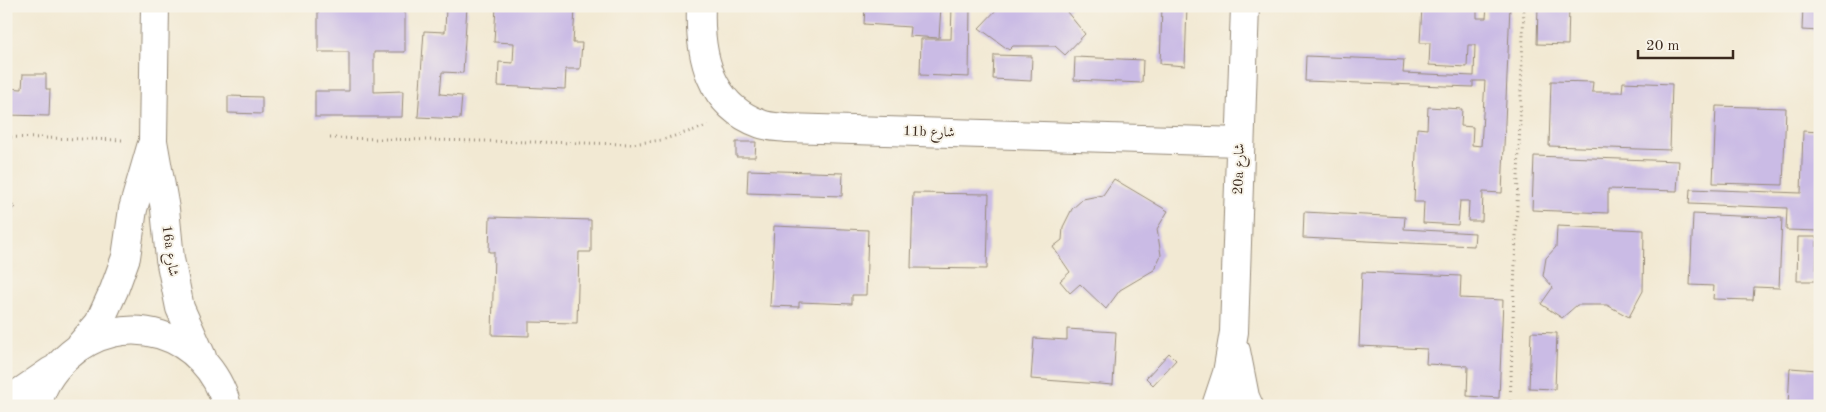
<svg xmlns="http://www.w3.org/2000/svg" width="1826" height="412" font-family="'Old Standard TT',Amiri,serif">
<style>
.building{fill:#cabbe5}
.lines{fill:none;stroke-linecap:round;stroke-linejoin:round}
.minor-casing{stroke:#968a78;stroke-width:30}
.path{stroke:#968a78;stroke-width:3;stroke-dasharray:1 4;stroke-linecap:butt}
.minor{stroke:#fff;stroke-width:28}
.labels{text-anchor:middle;dominant-baseline:central;stroke-width:4;stroke-linejoin:round;paint-order:stroke}
.street-label{font-size:14px;fill:#3b2a1e;stroke:#f7f3e8}
</style>
<rect width="100%" height="100%" fill="#f7f3e8"/>
<filter id="ink" filterUnits="userSpaceOnUse"><feTurbulence type="fractalNoise" baseFrequency=".02" numOctaves="2"/><feDisplacementMap in="SourceGraphic" scale="10" xChannelSelector="R" yChannelSelector="G"/><feConvolveMatrix kernelMatrix="1 2 1 2 8 2 1 2 1" color-interpolation-filters="sRGB"/></filter>
<filter id="wash" filterUnits="userSpaceOnUse"><feTurbulence type="fractalNoise" baseFrequency=".0096" numOctaves="4" result="noise"/><feDisplacementMap in="SourceGraphic" scale="20" xChannelSelector="R" yChannelSelector="G"/><feGaussianBlur stdDeviation="1.12" result="paint"/><feColorMatrix in="noise" values="0 0 0 0 0 0 0 0 0 0 0 0 0 0 0 0 0 1.4 0 .05"/><feComposite in="paint" operator="in"/></filter>
<g filter="url(#wash)">
<rect width="100%" height="100%" fill="#f2e9d3"/>
<g id="blocks">
<path class="building" d="M318 6H405V52H374V92L403 91 402 117H315V91H349V52H318Z
M446 6H467L463 73 442 72 440 94 462 96 460 119 418 117 424 31 445 32Z
M496 6 575 9 573 43H582L580 69H566L565 89 498 86 499 62 513 63 514 43 494 42Z
M865 6H941L939 38 909 36 910 27 864 24Z
M952 6H970L969 77 920 75 921 39H951Z
M1000 6H1072L1067 12 1085 34 1065 55 1055 46H1013L1009 50 979 28Z
M1162 6H1187L1185 66 1160 64Z
M1422 6H1477V18H1486L1487 6H1510L1502 193 1483 192 1482 221H1468L1469 201H1460L1458 225 1423 223 1424 202H1414L1417 128 1427 129 1428 107 1462 109 1461 126 1473 127 1472 145 1481 146 1485 81H1473V87L1305 81 1306 56 1404 60 1403 73 1474 76 1475 45H1468L1467 67 1429 65 1430 43H1420Z
M1538 6H1569L1568 45 1537 44Z
M1803 6H1820V31L1802 30Z
M994 55 1032 56 1031 81 993 79Z
M1075 57 1143 60 1142 83 1074 80Z
M23 74H46V89H50L49 116 6 115V88L22 89Z
M1551 81 1593 82 1592 92H1622L1623 82 1672 84 1670 150 1549 146Z
M228 96 262 97V114L228 113Z
M1716 106 1786 108 1783 185 1713 183Z
M1803 131 1820 132V231L1786 230 1787 208 1689 204 1690 189 1801 193Z
M736 142H756L755 157H736Z
M1534 156 1679 161 1677 191 1608 189V213L1532 210Z
M748 170 843 173 842 196 747 193Z
M1114 179 1168 211 1157 229 1161 255 1154 270 1120 290 1106 309 1080 284 1070 293 1060 281 1070 272 1053 247 1062 240 1063 227 1072 209 1083 199 1103 195Z
M913 193 989 194 987 269 911 268Z
M6 199 15 207 6 214Z
M1304 212 1405 217 1404 229 1475 233 1474 246 1303 238Z
M1693 214 1782 218 1779 288 1754 287 1753 300 1713 299 1714 286 1690 285Z
M490 217 591 220V252H579L577 323 529 322V336L492 335 494 252H489Z
M774 226 868 230 866 295H852V304L799 302V307L770 306Z
M1557 226 1644 230 1643 291 1629 317 1607 305H1577L1562 318 1541 304 1553 287 1543 276 1546 258 1556 247Z
M1798 237H1817L1816 281H1797Z
M1362 272 1461 276 1460 298 1503 300 1499 398 1467 396 1468 366 1426 364 1427 349 1359 346Z
M1067 329 1116 332 1113 385 1031 379 1034 338 1067 340Z
M1531 332 1557 333 1555 389 1529 388Z
M1169 353 1176 360 1153 385 1146 378Z
M1790 368 1817 370 1816 406H1788Z"/>
</g>
</g>
<g filter="url(#ink)">
<use href="#blocks" fill-opacity="0" stroke="#968a78" stroke-width="1"/>
<g class="lines">
<defs>
<path id="minor" d="M155 6 153 141 165 209 170 259 180 308 202 357
M701 6C699 54 709 106 761 124 769 127 779 127 787 128L1240 142
M81 344 99 323 114 290 126 257 133 209 151 147
M1236 351 1245 397 1249 406
M6 402 51 371
M38 406C41 387 53 370 66 358 123 305 207 333 227 406
M1216 406 1227 373 1234 332 1245 6"/>
</defs>
<use href="#minor" class="minor-casing"/>
<path class="path" d="M6 137 123 140
M330 138 632 144 661 140 708 126
M1510 406 1524 6"/>
<use href="#minor" class="minor"/>
</g>
</g>
<g class="labels">
<g class="street-label">
<text transform="translate(929 132) rotate(2)">11b شارع</text>
<text transform="translate(1239 169) rotate(-88)">20a شارع</text>
<text transform="translate(170 251) rotate(82)">16a شارع</text>
</g>
</g>
<rect width="1826" height="412" fill="none" stroke="#f7f3e8" stroke-width="25"/>
<path d="M1638 50v8h95v-8" fill="none" stroke="#3b2a1e" stroke-width="2.5"/>
<text x="1646" y="50" font-size="15" fill="#3b2a1e" stroke="#f7f3e8" stroke-width="4" paint-order="stroke">20 m</text>
</svg>
